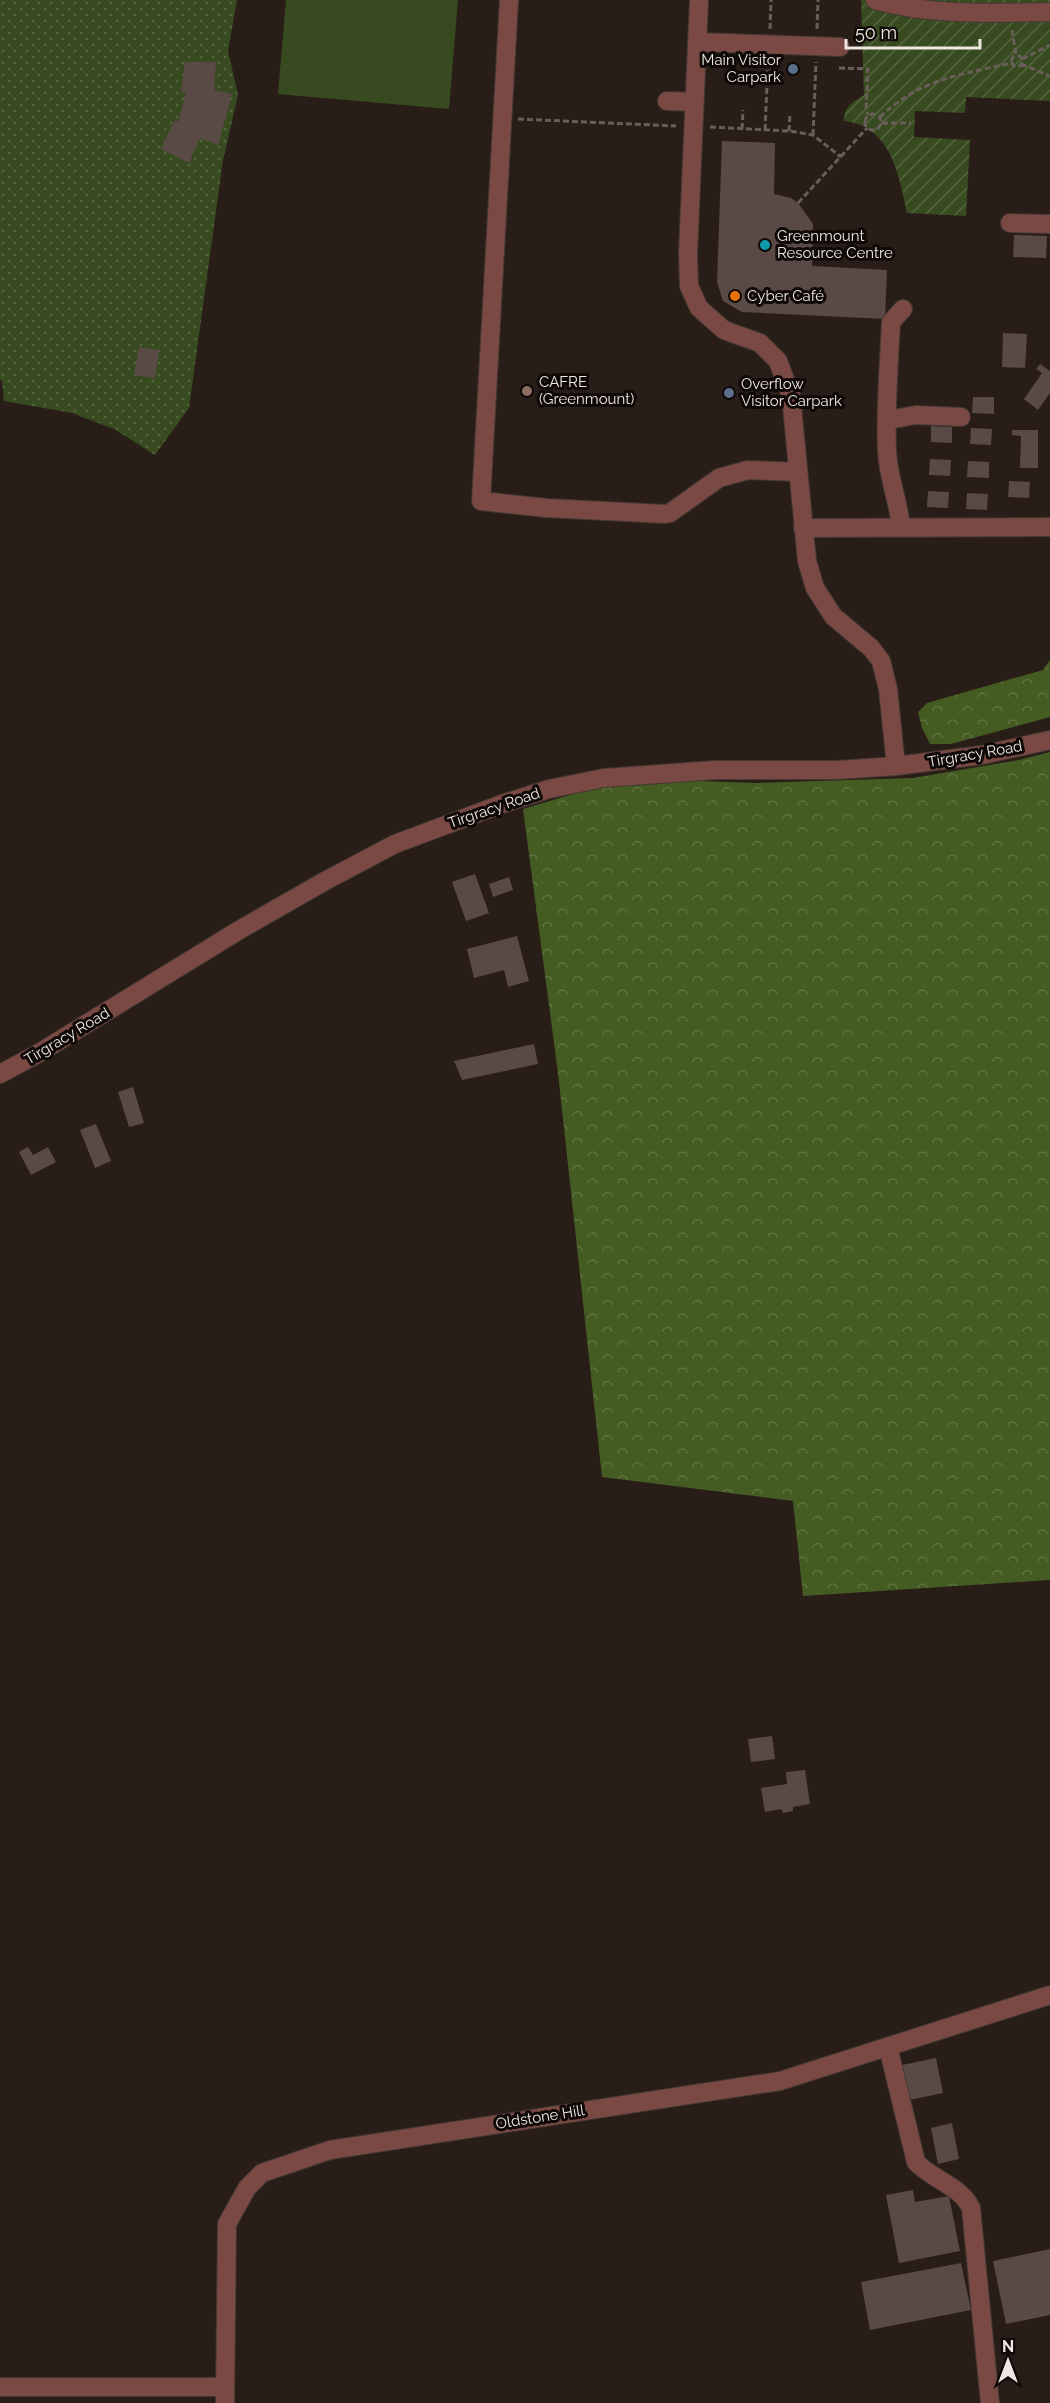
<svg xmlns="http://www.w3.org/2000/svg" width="1050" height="2403" font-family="Raleway,sans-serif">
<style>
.grass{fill:url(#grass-dots)}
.forest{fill:url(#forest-crowns)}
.garden{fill:url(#garden-furrows)}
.pitch{fill:#384b20}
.building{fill:#594a46}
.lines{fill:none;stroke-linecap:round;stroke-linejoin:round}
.minor-casing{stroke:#453934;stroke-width:20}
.path{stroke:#695e59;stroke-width:3;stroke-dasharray:6 3;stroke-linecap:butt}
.minor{stroke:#7a4944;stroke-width:18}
.service-dot{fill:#5c6f8a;stroke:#0e0907;stroke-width:2}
.culture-dot{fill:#0f9aa8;stroke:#0e0907;stroke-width:2}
.food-dot{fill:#e8710a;stroke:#0e0907;stroke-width:2}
.education-dot{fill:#8d6e63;stroke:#0e0907;stroke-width:2}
.labels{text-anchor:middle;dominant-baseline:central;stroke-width:6;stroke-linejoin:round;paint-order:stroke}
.poi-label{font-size:15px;fill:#f0e7e3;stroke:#0e0907;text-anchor:start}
.street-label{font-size:15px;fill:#f0e7e3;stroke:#0e0907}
</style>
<defs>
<pattern id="grass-dots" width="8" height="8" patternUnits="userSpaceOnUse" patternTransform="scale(1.5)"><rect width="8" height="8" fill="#384b20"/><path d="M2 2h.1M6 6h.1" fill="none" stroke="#556540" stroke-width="1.8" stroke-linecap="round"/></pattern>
<pattern id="forest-crowns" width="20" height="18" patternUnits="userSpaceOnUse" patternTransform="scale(1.5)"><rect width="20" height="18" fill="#445c22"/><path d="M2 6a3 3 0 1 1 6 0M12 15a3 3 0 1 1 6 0" fill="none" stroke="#5f7342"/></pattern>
<pattern id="garden-furrows" width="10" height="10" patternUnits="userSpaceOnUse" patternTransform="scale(1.5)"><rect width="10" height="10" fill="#384b20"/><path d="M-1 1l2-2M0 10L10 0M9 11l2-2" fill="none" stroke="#556540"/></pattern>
</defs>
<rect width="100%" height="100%" fill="#291d18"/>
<path class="grass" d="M0 0H237L228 51 238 95 223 160 189 408 155 455 114 429 72 413 4 401 2 381 0 380Z"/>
<path class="forest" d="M1050 660V717L951 744H930L922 728 918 712 927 703 1043 670Z
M1050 752V1580L803 1596 793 1501 602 1477 558 1073 523 809 593 788 672 780 756 783 913 778 1019 760Z"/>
<path class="garden" d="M861 0H1050V101L966 97 965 113 915 111 914 137 970 140 966 216 907 213C899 175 891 126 844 121 844 106 853 102 864 95Z"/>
<path class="pitch" d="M286 0H458L449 109 278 94Z"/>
<path class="building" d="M185 62H216L214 90 232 94 218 145 200 138 189 163 161 149 174 121 178 122 186 93 181 92Z
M722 141 775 143 774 194 791 198 798 203 813 224 812 266 887 270 885 319 742 312 723 301 717 282Z
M1014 235 1047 236 1046 258 1013 257Z
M1003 333 1027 334 1025 368 1002 367Z
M139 347 159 350 155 378 134 375Z
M1040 364 1050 371V393L1038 410 1024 399 1042 373 1036 369Z
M973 397H994V414L972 413Z
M931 426 952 427V443L931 442Z
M971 428 992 429 991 445 970 444Z
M1012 430H1038V468H1020L1021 436 1012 435Z
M930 459 951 460 950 476 929 475Z
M968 461 989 462V478L967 477Z
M1009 481 1030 482 1029 498 1008 497Z
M928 491 949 492 948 508 927 507Z
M967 493 988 494 987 510 966 509Z
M475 874 489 913 466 921 452 882Z
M509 877 513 890 493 897 489 884Z
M517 936 529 981 508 987 504 970 474 978 467 949Z
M534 1044 538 1064 462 1080 454 1061Z
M133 1087 144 1123 129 1127 118 1092Z
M96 1124 111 1161 95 1168 80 1130Z
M28 1147 33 1155 48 1147 56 1162 31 1175 19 1152Z
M772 1736 775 1759 751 1762 748 1739Z
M805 1770 810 1804 793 1807V1811L783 1813 781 1809 765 1812 761 1788 787 1784 786 1772Z
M936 2058 943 2093 909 2100 902 2065Z
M952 2123 959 2159 938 2164 931 2128Z
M913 2190 915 2202 949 2196 960 2251 899 2263 886 2195Z
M1050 2249V2315L1006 2324 993 2261Z
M961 2263 971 2310 870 2330 861 2282Z"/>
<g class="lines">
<defs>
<path id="minor" d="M509 0 481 501 546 508 665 514 670 513 719 478 748 470 798 472
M699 0 688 254 689 286 699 308 724 330 760 343 778 361 791 396 807 561 815 588 833 616 871 648 881 661 888 689 896 766
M875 0C932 16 991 13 1050 12
M698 42 840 47
M667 101 695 102
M1010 223 1050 224
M888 420 916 415 961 417
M803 528 1050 527
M901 528C899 502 888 478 887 451 885 409 889 365 891 322L903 309
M0 1074 39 1053 241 929 325 881 395 844 502 804 549 789 604 778 715 770H838L896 766 982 755 1050 740
M888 2047 916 2162C931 2179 961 2186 971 2208L990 2403
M0 2387H225
M225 2403 227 2224 247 2188 262 2173 330 2150 780 2081 1050 1995"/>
</defs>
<use href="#minor" class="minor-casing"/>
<path class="path" d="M770 29 771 0
M817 29 818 0
M1012 30 1016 55
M1011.5 61a5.5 5.5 0 1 1 11 0a5.5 5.5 0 1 1-11 0Z
M1022 59 1050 45
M1021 64 1050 76
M839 68 868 69 866 110 868 115
M865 122a8 8 0 1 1 16 0a8 8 0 1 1-16 0Z
M880 117C920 79 960 75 1011 63
M518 119 676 126
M882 123H911
M710 127 789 131 813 135 841 157
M742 129 743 110
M765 130 768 63
M789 131 790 113
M813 135 816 62
M798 203 867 128"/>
<use href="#minor" class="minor"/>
</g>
<g class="service-dot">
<circle cx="793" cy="69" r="6"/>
<circle cx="729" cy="393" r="6"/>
</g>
<circle class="culture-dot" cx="765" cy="245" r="6"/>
<circle class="food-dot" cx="735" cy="296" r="6"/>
<circle class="education-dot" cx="527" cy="391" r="6"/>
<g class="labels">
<g class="poi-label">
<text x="781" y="60" text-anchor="end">Main Visitor<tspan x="781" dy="17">Carpark</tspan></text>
<text x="777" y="236">Greenmount<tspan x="777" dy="17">Resource Centre</tspan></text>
<text x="747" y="296">Cyber Café</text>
<text x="539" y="382">CAFRE<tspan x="539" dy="17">(Greenmount)</tspan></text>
<text x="741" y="384">Overflow<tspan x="741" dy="17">Visitor Carpark</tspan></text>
</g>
<g class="street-label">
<text transform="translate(975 754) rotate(-10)">Tirgracy Road</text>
<text transform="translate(494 808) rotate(-19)">Tirgracy Road</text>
<text transform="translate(67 1036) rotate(-31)">Tirgracy Road</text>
<text transform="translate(540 2117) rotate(-9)">Oldstone Hill</text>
</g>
</g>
<g transform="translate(1008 2361)" stroke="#0e0907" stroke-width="4.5" paint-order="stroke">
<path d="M0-4.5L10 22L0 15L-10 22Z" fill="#f0e7e3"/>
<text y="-9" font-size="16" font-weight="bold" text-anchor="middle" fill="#f0e7e3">N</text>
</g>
<path d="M846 39v9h134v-9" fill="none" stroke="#f0e7e3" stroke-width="3"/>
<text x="855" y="39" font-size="18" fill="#f0e7e3" stroke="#0e0907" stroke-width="4.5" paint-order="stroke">50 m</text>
</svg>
